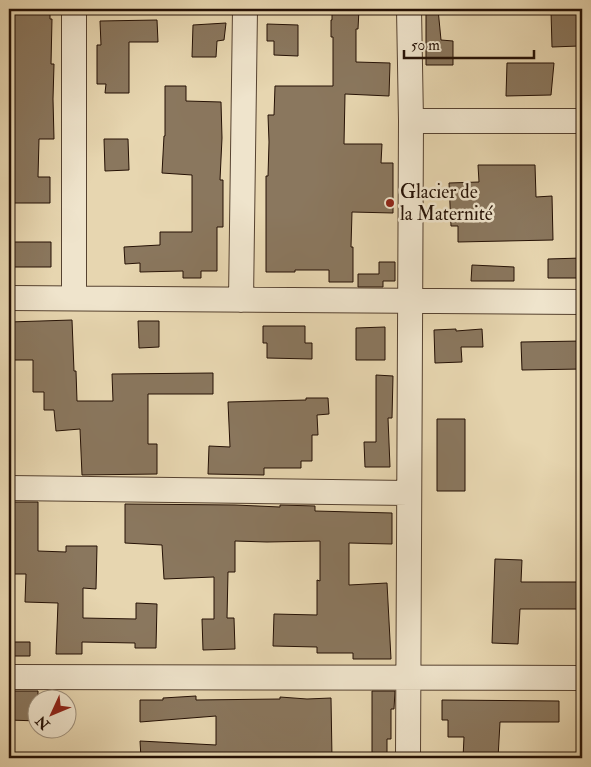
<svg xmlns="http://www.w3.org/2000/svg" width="591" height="767" font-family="'IM FELL Double Pica',serif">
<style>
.building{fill:#8a775e;stroke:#251105}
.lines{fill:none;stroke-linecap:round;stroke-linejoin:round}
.minor-casing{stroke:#564230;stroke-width:26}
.minor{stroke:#efe4cc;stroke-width:24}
.poi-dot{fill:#8f2418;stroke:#efe4cc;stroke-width:2}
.labels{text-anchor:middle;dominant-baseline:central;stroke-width:5;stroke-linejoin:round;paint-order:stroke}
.poi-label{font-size:19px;fill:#251105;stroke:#efe4cc;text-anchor:start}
</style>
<rect width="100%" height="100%" fill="#e7d6b0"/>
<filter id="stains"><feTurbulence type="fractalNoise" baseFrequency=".004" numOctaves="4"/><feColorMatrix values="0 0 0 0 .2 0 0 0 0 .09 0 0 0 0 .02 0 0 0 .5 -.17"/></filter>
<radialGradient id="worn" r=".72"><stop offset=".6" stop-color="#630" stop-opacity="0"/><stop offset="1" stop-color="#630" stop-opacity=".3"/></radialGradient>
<path class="building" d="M9 9H50V19H52L51 64H54L53 99 54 139H39L38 177H50V203H9V142H12V97H9Z
M332 9H359L358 29H356V62L390 63 389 96 345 94 344 144H382L381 163H393V213L352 212 351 247H353V282H329V270H295V272H266V176H268L269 142 268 115H274L275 86H333V37H331V20H332Z
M426 9H438L441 40 453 41V65H426Z
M551 11 578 12 579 46 552 47Z
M157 20 158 42H129V93H105L106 84H97V45H101L100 21Z
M226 23 224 40 217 41 216 57H192L193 25Z
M267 24 298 25V56L274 55V41H267Z
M507 63H554L551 95 506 96Z
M165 86H186V101L221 102 222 138 220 180H223V227H217V271H201V278H183V271L140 272V263L125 264 124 247 160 245V232H192V175L162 173 164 136H165Z
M104 139H128L129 170 105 171Z
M478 165H535L536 197 552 196 553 240 458 242V226H451L449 183 479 182Z
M9 242H51V267H9Z
M582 258V278H548V259Z
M379 262H395V281H383V287H358V274H379Z
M472 265 514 267V281H471Z
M72 320 74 371H76L77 401H113L112 374 213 373V394H148V444H157V474L82 475 80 429 56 431 54 410H44V392H33V360H9V322Z
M138 321H159V347L139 348Z
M263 326H305V343H312V359L267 358V343H263Z
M385 327V360H356V328Z
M456 329V331L482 329 483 347H461L462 362 435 363 434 330Z
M582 341V369L522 370 521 342Z
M376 375 393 376 392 418H388L390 467H365L364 442H376Z
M306 398H328L329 414 317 415 318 435H312V461H301V468H264V475L208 474 209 446 230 447 228 402 306 400Z
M437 419H465V491H437Z
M9 502H38V551L66 552V546H97L96 589 83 588V618L136 619V603L157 604 156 648H135V643L82 642V654H56L58 603 25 602 26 574H9Z
M125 504 235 505 280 507V505L315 506V511L392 513V544L349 543V585L387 583 391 659H353V653H317V647L273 646 274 614 317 615V580L320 581V541L267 542 235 541V572H228L227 618H234L235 649 203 650 202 619H214V577L164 579 162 545 125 543Z
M495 559 522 560 521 582H582V609H520L518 644 492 643Z
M9 642H30V656H9Z
M9 691H38V721L9 720Z
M372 691H395L394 709H391V739H387V758H372Z
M196 696V700L280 699V697L307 699 331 698 332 758H141L140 741 216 745V716L140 722V700H163V698Z
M442 700 559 701V722H500L498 758H463L464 737H448V720H442Z"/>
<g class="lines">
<defs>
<path id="minor" d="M411 121H582
M9 298 582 302
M74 298V9
M241 300 245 9
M9 488 408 493
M9 677 582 678
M408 758 411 121 409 9"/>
</defs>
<use href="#minor" class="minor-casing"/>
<use href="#minor" class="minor"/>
</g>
<circle class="poi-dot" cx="390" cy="203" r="5"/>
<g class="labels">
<g class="poi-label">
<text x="400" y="192">Glacier de<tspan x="400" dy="22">la Maternité</tspan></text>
</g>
</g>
<rect width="591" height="767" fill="none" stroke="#e7d6b0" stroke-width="30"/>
<rect x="10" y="10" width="571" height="747" fill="none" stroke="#251105" stroke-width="2.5"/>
<rect x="15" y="15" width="561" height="737" fill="none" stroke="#251105"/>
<g transform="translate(52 714) rotate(226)"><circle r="24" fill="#efe4cc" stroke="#9e907c"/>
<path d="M0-4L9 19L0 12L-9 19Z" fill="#8f2418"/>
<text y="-8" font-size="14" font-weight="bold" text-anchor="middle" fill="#251105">N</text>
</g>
<path d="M404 50v8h130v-8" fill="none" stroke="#251105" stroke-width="2.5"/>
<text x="411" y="50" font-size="15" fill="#251105" stroke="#efe4cc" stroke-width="4" paint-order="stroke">50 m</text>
<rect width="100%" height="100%" filter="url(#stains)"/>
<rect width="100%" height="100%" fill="url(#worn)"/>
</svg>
